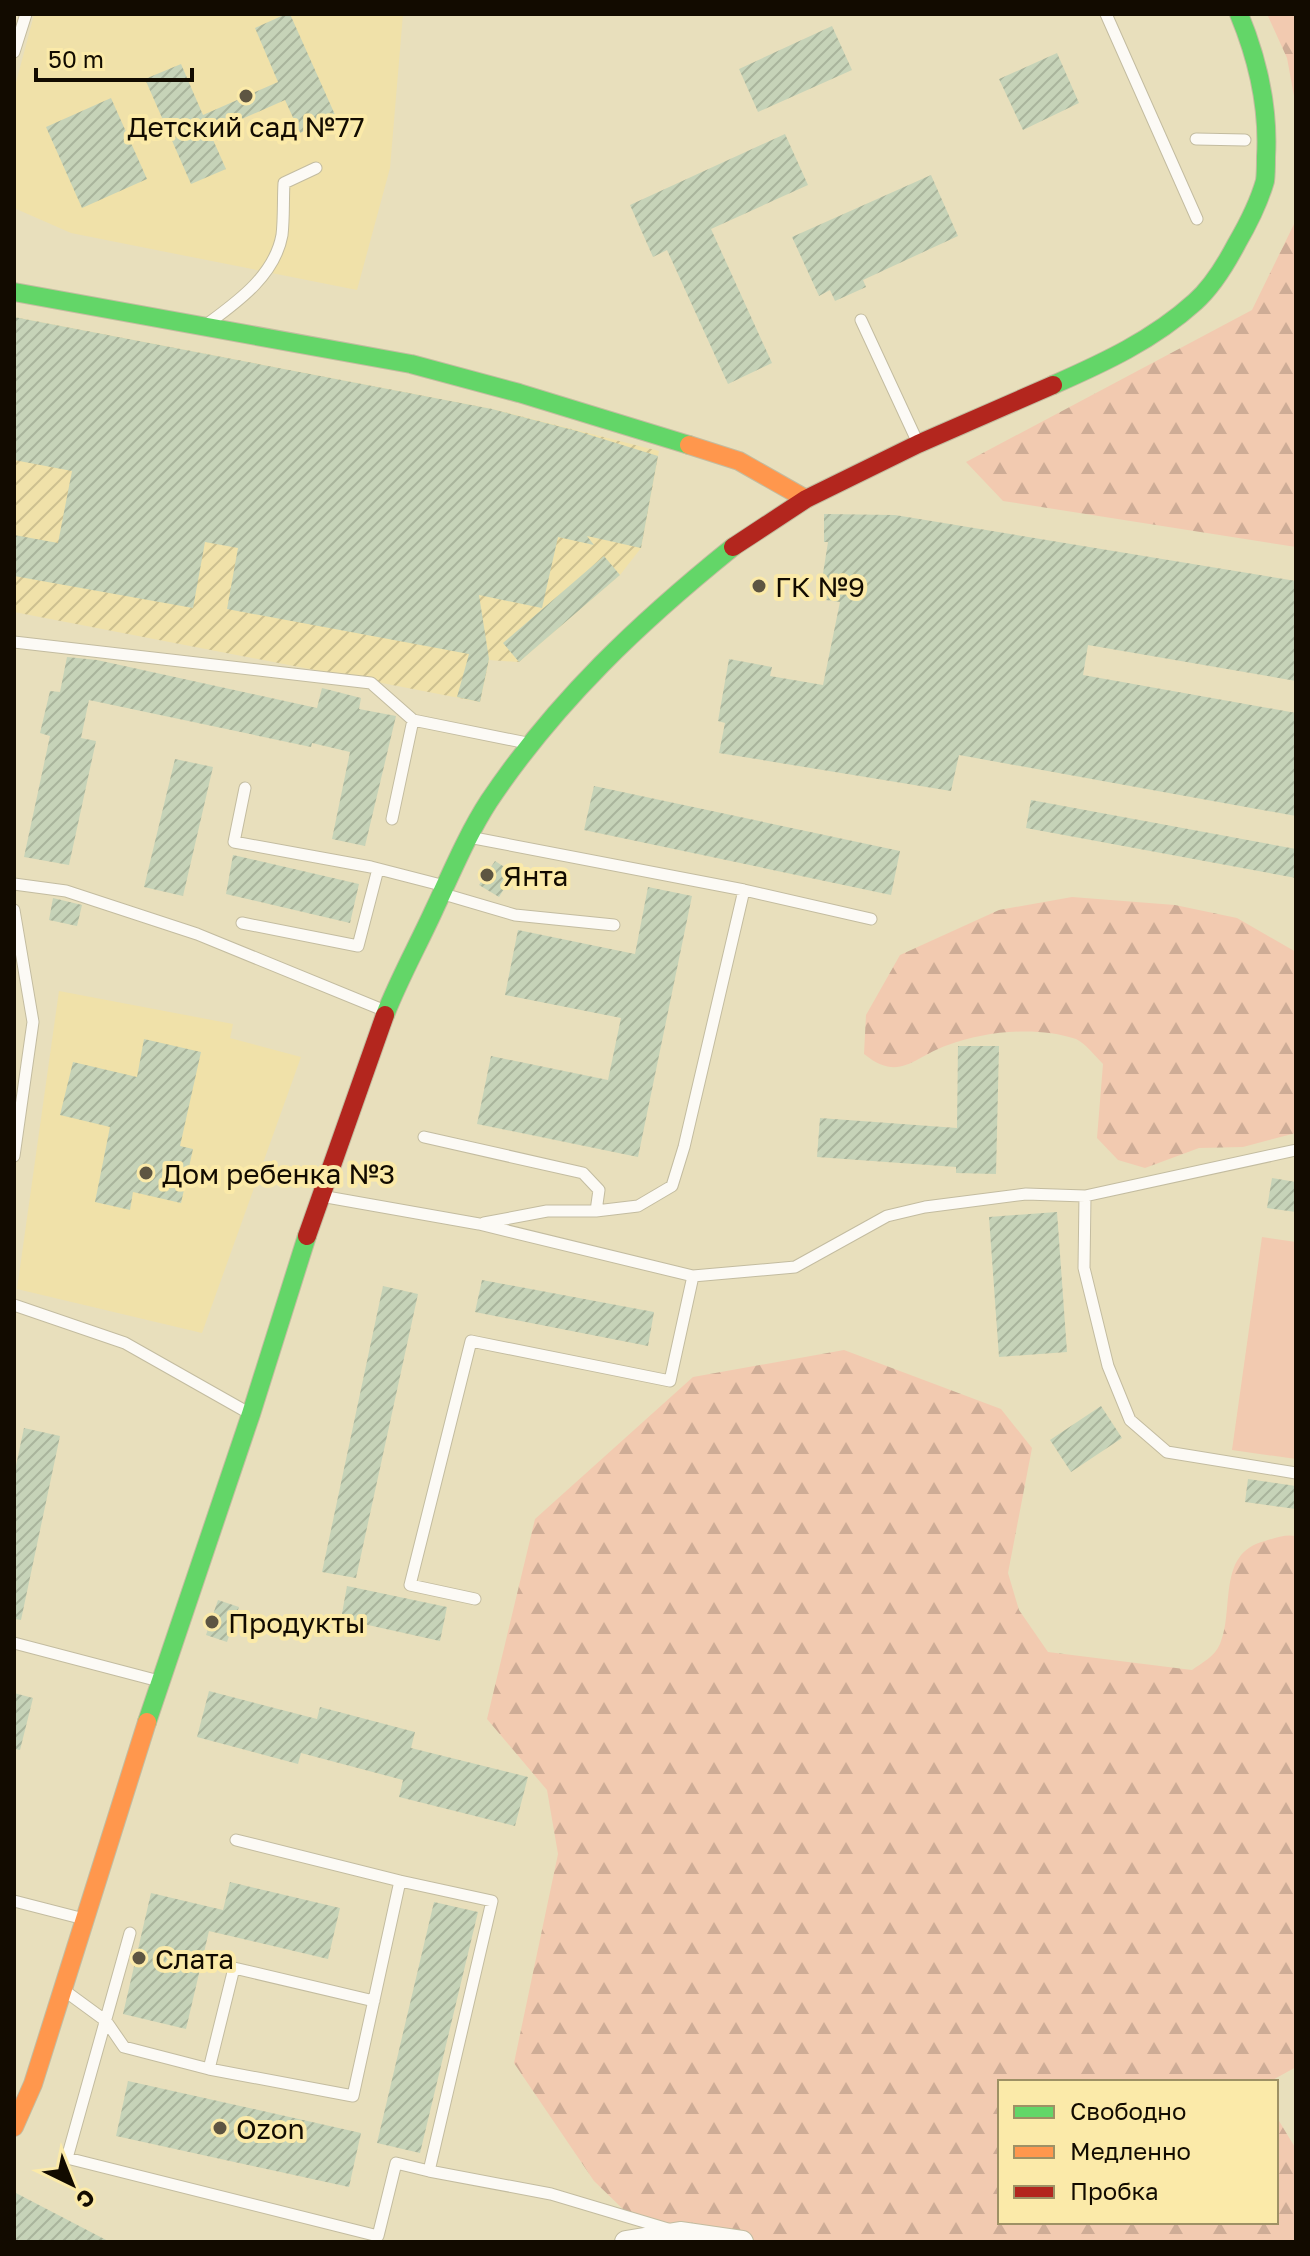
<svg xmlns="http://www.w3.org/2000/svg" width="1310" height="2256" font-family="'Golos Text',sans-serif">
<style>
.built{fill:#f0e1a9}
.industrial{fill:url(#industrial-furrows)}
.green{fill:#f2cab0}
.forest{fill:url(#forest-firs)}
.building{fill:url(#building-hatch)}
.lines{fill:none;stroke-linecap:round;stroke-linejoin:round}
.lane-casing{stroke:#c3bca0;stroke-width:13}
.street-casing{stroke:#c3bca0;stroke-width:24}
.fast-casing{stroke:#c3bca0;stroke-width:20}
.slow-casing{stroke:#c3bca0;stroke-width:20}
.jam-casing{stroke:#c3bca0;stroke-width:20}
.lane{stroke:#fcfaf5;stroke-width:11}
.street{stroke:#fcfaf5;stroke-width:22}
.fast{stroke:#63d668;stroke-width:18}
.slow{stroke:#ff974d;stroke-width:18}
.jam{stroke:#b3261e;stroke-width:18}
.poi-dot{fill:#5d5542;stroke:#fbeaa9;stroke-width:3}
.labels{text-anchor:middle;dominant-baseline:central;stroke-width:8;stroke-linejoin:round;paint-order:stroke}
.poi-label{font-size:28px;fill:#120b00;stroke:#fbeaa9;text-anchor:start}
</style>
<defs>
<pattern id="industrial-furrows" width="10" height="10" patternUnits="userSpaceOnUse" patternTransform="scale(2)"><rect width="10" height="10" fill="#f0e1a9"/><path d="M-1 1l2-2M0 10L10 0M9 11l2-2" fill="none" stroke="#cdc090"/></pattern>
<pattern id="forest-firs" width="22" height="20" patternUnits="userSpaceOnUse" patternTransform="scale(2)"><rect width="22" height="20" fill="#f2cab0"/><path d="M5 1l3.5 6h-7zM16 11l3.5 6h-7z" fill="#ceac96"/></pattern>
<pattern id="building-hatch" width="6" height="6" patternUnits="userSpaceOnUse" patternTransform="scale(2)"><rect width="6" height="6" fill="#c6d3b8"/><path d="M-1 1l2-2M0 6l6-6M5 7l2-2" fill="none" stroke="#a9b49c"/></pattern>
</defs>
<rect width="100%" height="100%" fill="#e8dfbc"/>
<path class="built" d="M37 14H403L390 168 357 290 71 233 14 208V90L34 15Z
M59 991 233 1024 230 1038 301 1057 202 1333 17 1289Z"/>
<path class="industrial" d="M14 317 492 409 659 451 641 548 620 575 519 662 489 660 480 702 14 612Z"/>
<path class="green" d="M1262 1237 1296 1242V1459L1232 1450Z"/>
<path class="forest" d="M1267 14H1296V107L1287 58Z
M1296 220V547L1003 501 966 462 1252 310Z
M1072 897 1175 905 1237 918 1296 952V1133L1243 1147 1199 1148 1145 1168 1118 1160 1097 1138 1103 1064C1095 1056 1085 1043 1076 1039 1037 1026 986 1031 948 1045 913 1057 900 1083 864 1054L866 1015 900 955 999 910Z
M844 1350 1001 1409 1032 1448 1008 1573 1019 1610 1048 1652 1192 1670C1202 1663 1215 1656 1220 1644 1235 1610 1216 1553 1265 1541 1275 1538 1285 1534 1296 1536V2067L1269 2082H1000V2222H1276V2116L1296 2149V2242H657L594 2181 514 2063 558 1854 547 1790 487 1719 535 1519 693 1377Z"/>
<path class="building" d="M286 14H290L336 117 300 133 285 100 210 133 226 169 191 184 145 79 181 64 203 115 278 82 255 28Z
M832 26 852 70 758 112 739 69Z
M1057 53 1079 103 1023 130 999 79Z
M111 98 147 179 82 208 46 127Z
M785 134 808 185 711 229 772 363 728 384 667 250 653 257 630 205Z
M931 175 958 236 863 280 866 287 835 301 830 290 819 296 792 237Z
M14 317 492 409 577 431 658 456 641 548 587 536 594 545 558 537 542 608 479 595 489 659 480 702 457 697 469 654 227 609 238 548 205 542 193 608 14 576V535L58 543 72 471 14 460Z
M824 514 895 515 1296 581V681L1088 645 1083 675 1296 713V816L959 755 951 791 719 753 725 723 718 721 729 659 772 667 770 676 823 685 840 602 819 599 828 542H824Z
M604 556 620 575 519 662 503 643Z
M67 657 97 660 317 708 322 688 361 698 359 709 396 716 365 846 332 839 350 752 312 743 311 747 89 700 81 738 96 741 69 865 24 857 50 736 40 733 50 691 60 692Z
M175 759 213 767 183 896 144 887Z
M594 786 900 851 891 895 584 830Z
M1031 800 1296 849V878L1026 828Z
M233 855 359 884 350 923 226 894Z
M495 861 514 873 499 897 479 885Z
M648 887 692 896 638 1157 477 1124 491 1056 608 1080 621 1018 505 995 518 930 635 954Z
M53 898 82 905 77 926 49 920Z
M144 1039 201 1052 180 1146 193 1149 181 1203 133 1192 130 1210 95 1202 110 1127 60 1115 73 1062 137 1077Z
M958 1046H999L996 1174 956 1173V1167L817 1157 820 1118 957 1128Z
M1272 1178 1296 1182V1212L1267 1208Z
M1057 1212 1067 1352 999 1357 989 1217Z
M482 1280 654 1312 648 1346 475 1312Z
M383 1286 418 1294 356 1578 322 1572Z
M1101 1406 1122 1438 1071 1472 1050 1440Z
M24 1428 60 1436 21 1620 14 1619V1475Z
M1248 1479 1296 1486V1509L1245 1502Z
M347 1586 447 1607 440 1641 341 1619Z
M218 1600 239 1607 227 1642 206 1635Z
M209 1691 317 1719 320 1707 415 1732 411 1748 528 1777 515 1826 399 1797 403 1780 301 1753 298 1764 197 1737Z
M14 1693 33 1698 20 1750 14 1749Z
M230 1882 340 1908 328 1959 209 1931 186 2029 123 2014 151 1893 223 1910Z
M434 1902 478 1912 420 2153 377 2143Z
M128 2081 361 2133 349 2187 116 2136Z
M14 2192 110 2242H14Z"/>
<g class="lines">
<defs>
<path id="lane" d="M1106 14 1197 219
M14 52 26 14
M1196 139 1245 140
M861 320 918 443
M210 322C240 300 275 274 282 235 284 218 283 200 284 183L316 168
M14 642 371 683 413 720
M245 788 234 842 371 867 441 885
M392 819 413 720 527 743
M474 838 744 890 871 919
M14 884 66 891 197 934 383 1010
M447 895 515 915 614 925
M14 910 33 1022 14 1156
M242 923 358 946 378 869
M424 1137 583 1173 599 1190 596 1211
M1296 1150 1085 1196 1084 1268 1108 1366 1130 1420 1167 1452 1296 1473
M321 1196 479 1224 693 1276 795 1267 887 1216 925 1207 1026 1194 1085 1196
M484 1223 547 1211H596L638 1206 672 1186 684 1147 744 890
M14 1305 125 1343 247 1412
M475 1599 410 1585 471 1341 670 1381 693 1276
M14 1643 159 1681
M236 1840 400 1881
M14 1901 84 1919
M130 1933 67 2158 378 2236 396 2163 429 2171
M65 1991 106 2021 124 2047 209 2069 353 2096 400 1881 492 1901 429 2171 551 2194 668 2229
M209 2069 234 1968 374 2001"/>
<path id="street" d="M626 2242 680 2233 742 2242"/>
<path id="fast" d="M14 292 411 364 519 393 689 445
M1053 385C1103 363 1153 340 1195 302 1213 286 1226 264 1237 243 1248 224 1259 202 1265 181 1266 174 1266 165 1266 157 1269 106 1258 60 1239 14
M385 1015C399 979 418 945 434 910 451 874 467 835 489 801 556 701 640 622 733 547
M147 1722 251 1414 307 1236"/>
<path id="slow" d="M689 445 739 461 806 499
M14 2127 33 2084 147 1722"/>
<path id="jam" d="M733 547 806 499 918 444 1053 385
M307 1236 385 1015"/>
</defs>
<use href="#lane" class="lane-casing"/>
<use href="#street" class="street-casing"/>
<use href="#fast" class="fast-casing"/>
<use href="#slow" class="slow-casing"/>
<use href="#jam" class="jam-casing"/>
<use href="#lane" class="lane"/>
<use href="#street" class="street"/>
<use href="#fast" class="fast"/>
<use href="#slow" class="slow"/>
<use href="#jam" class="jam"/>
</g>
<g class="poi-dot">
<circle cx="246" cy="96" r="8"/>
<circle cx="759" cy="586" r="8"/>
<circle cx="487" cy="875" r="8"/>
<circle cx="146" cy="1173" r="8"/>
<circle cx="212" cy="1622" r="8"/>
<circle cx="139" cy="1958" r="8"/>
<circle cx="220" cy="2128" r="8"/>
</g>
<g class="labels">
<g class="poi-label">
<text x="246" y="126" text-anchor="middle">Детский сад №77</text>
<text x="775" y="586">ГК №9</text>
<text x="503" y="875">Янта</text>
<text x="162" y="1173">Дом ребенка №3</text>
<text x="228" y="1622">Продукты</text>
<text x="155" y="1958">Слата</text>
<text x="236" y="2128">Ozon</text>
</g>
</g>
<rect width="1310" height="2256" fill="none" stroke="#120b00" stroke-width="32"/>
<rect x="998" y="2080" width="280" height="144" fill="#fbeaa9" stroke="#9e9165" stroke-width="2"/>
<rect x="1014" y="2106" width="40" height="12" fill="#63d668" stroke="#9e9165" stroke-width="2"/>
<text x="1070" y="2120" font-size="24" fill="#120b00">Свободно</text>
<rect x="1014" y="2146" width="40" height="12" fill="#ff974d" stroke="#9e9165" stroke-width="2"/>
<text x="1070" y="2160" font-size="24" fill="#120b00">Медленно</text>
<rect x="1014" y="2186" width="40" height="12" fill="#b3261e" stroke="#9e9165" stroke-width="2"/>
<text x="1070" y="2200" font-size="24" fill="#120b00">Пробка</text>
<g transform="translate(72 2184) rotate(137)" stroke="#fbeaa9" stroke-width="6" paint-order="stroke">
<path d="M0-6L14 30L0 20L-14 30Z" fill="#120b00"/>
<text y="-12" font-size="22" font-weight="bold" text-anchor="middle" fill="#120b00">С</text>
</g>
<path d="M36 68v12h156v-12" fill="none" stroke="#120b00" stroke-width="4"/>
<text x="48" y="68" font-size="24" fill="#120b00" stroke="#fbeaa9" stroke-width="6" paint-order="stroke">50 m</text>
</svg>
